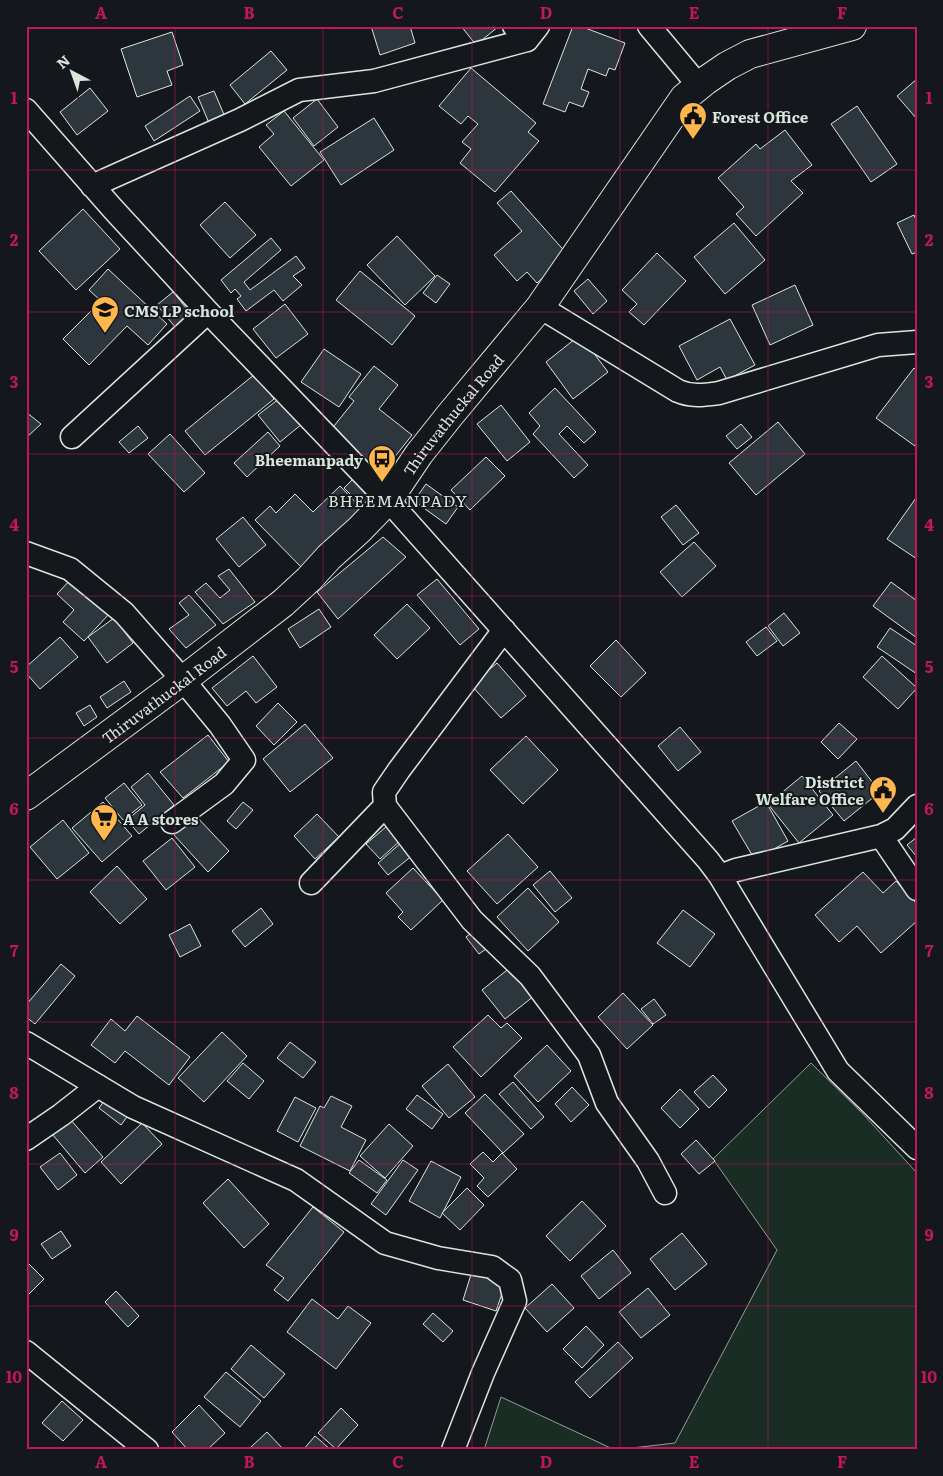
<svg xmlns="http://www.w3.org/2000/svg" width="943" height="1476" font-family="Literata,serif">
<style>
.green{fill:#1a2d24;stroke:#939e99}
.building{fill:#2c363c;stroke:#d8e6dc}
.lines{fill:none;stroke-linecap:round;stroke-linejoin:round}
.minor-casing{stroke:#d8e6dc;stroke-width:25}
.secondary-casing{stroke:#d8e6dc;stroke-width:30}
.minor{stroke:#14181c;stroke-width:22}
.secondary{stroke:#14181c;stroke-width:28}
.grid{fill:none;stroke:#c2185b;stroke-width:1;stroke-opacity:0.55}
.labels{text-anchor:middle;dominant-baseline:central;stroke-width:4;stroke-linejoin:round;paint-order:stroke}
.poi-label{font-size:15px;font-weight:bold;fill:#d8e6dc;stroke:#14181c;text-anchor:start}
.street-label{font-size:15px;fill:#d8e6dc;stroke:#14181c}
.neighbourhood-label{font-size:16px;letter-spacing:1px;fill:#d8e6dc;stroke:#14181c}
.neatline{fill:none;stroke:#c2185b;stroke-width:2}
.grid-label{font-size:16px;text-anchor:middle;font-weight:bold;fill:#c2185b}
</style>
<rect width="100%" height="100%" fill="#14181c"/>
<path class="green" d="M811 1063 863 1114 917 1173V1450H484L501 1397 615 1450 675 1443 777 1250 713 1159Z"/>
<path class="building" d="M371 26H410L415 43 380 55Z
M461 26H499L476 45Z
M573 26H580L625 43 615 70 609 68 606 76 588 69 581 89 589 92 583 107 569 102 565 112 543 104Z
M172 32 183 65 167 71 172 85 137 97 121 49Z
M271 51 287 70 245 104 230 85Z
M471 68 536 123 528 132 539 141 495 192 460 163 471 149 462 142 478 124 468 116 461 124 439 106Z
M917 79V119L897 96Z
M90 88 108 111 77 135 60 112Z
M214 91 225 117 209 123 198 97Z
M190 96 200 111 154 141 145 126Z
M317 99 338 127 314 146 293 118Z
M857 106 897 164 871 182 831 124Z
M284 111 324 160 291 186 259 147 274 134 266 125Z
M374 118 394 150 341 185 320 152Z
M785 130 812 165 791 181 803 193 756 236 736 214 744 207 718 178 756 144 760 149Z
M511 191 568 255 537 283 527 272 517 281 494 255 522 231 497 203Z
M225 202 256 235 230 258 200 225Z
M83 209 120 249 76 290 39 251Z
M914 215 917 222V252L912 254 897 223Z
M734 223 765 260 725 294 694 257Z
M397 236 435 276 405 305 367 265Z
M271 238 281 250 244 282 250 290 296 256 305 268 293 276 302 285 283 301 274 290 246 311 237 299 241 296 235 289 231 293 221 280Z
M657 253 686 281 644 325 629 312 637 304 622 290Z
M108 269 167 324 148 345 127 326 89 365 63 339 101 301 89 290Z
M360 271 415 316 392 345 336 300Z
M437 275 450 284 436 303 423 293Z
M588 279 607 301 593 314 574 291Z
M795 285 813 325 770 345 752 305Z
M173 292 192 315 176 328 157 305Z
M285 304 308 334 276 358 253 329Z
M730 319 755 365 727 380 720 367 697 380 679 346Z
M580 335 608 372 573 399 546 362Z
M324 349 361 374 339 407 301 382Z
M374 366 398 385 379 409 412 435 382 473 330 431 354 401 349 397Z
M914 368 917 370V444L915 446 876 418Z
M255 374 274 399 205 455 185 431Z
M555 388 596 432 584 443 567 426 559 434 588 465 574 478 533 434 540 426 529 413Z
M280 398 302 424 280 442 258 415Z
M501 405 530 442 507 461 477 424Z
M26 412 41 424 26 438Z
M778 422 805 454 756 495 729 463Z
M741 424 752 437 737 449 726 436Z
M138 426 148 438 129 453 119 442Z
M268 432 280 446 247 477 234 463Z
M170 434 205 473 184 492 148 454Z
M486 457 505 476 470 510 451 490Z
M356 476 378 498 366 510 344 488Z
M426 484 458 507 446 524 414 501Z
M340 486 364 511 304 570 255 520 270 506 276 513 295 494 313 512Z
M916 498 917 499V559L887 539Z
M676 505 699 533 683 545 661 517Z
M243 517 266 545 239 567 216 539Z
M383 537 406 557 338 619 317 592Z
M694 542 716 566 682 597 660 572Z
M229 569 255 602 223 624 195 592 206 583 220 598 230 590 218 576Z
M71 579 110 613 84 641 63 622 74 610 57 594Z
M437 579 479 629 460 645 417 595Z
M891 582 917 601V638L873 606Z
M189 595 216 625 186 648 169 629 189 615 179 603Z
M407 604 430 628 397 659 374 635Z
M319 609 331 627 300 648 288 629Z
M784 613 800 633 783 646 768 626Z
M114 618 133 643 107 663 88 637Z
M766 627 777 641 757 656 746 642Z
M890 628 917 646V674L877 647Z
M60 637 78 657 40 689 26 673V667Z
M616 640 646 673 621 697 590 666Z
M253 656 277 687 256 703 246 691 227 706 212 688Z
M882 656 917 688 898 709 863 677Z
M497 663 526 696 501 718 471 685Z
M124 681 131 692 107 708 100 697Z
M278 703 297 722 274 745 256 726Z
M90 705 97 717 84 726 76 713Z
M839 723 857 739 838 759 821 742Z
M305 724 333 758 290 792 263 759Z
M680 727 701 752 678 771 658 746Z
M208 735 229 762 183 798 160 772Z
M526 736 558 770 523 804 490 770Z
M856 761 880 792 844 821 819 791Z
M148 773 174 805 139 834 127 820 145 805 131 787Z
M802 776 833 815 799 843 768 804Z
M124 783 142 805 123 820 105 798Z
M103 802 132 836 102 862 72 828Z
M243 802 253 810 236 829 227 821Z
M766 802 788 841 755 860 732 821Z
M317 814 339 837 315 859 294 836Z
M195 815 229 851 208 872 174 835Z
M63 820 89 853 57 879 30 847Z
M387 826 401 840 380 859 366 844Z
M508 834 538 867 497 904 467 871Z
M917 837V857L907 845Z
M172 838 195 867 166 890 143 861Z
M402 842 413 855 388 875 378 863Z
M117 866 147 899 120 924 90 892Z
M413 868 443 900 411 930 398 917 403 912 386 893Z
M550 871 572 898 555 912 533 885Z
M863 872 883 893 896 881 917 904V921L881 953 857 926 839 942 815 915Z
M528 888 559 922 528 951 497 917Z
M261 908 273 924 245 947 232 931Z
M683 910 715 934 690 967 657 943Z
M190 924 201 946 180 957 169 935Z
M483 924 497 941 479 954 466 937Z
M516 963 539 992 505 1019 482 990Z
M61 964 75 976 35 1024 26 1017V1005Z
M623 993 653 1025 627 1049 598 1017Z
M654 999 666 1015 653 1024 641 1009Z
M488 1015 501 1028 507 1023 522 1038 481 1077 453 1047Z
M137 1016 190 1057 169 1085 125 1051 115 1063 91 1045 111 1019 125 1031Z
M222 1032 247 1056 204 1102 178 1078Z
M290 1042 316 1062 303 1078 277 1058Z
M547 1045 571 1071 538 1102 514 1076Z
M243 1063 264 1081 249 1099 227 1081Z
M448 1064 475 1097 449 1118 422 1086Z
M713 1075 727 1090 709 1108 694 1092Z
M513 1082 544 1117 531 1129 499 1094Z
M572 1087 589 1105 571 1122 555 1104Z
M680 1089 699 1109 680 1128 661 1108Z
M485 1094 524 1134 503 1153 465 1113Z
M417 1095 443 1114 432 1129 406 1109Z
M331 1096 352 1106 341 1127 366 1140 350 1171 300 1146 320 1106 324 1108Z
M107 1097 129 1114 121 1125 99 1108Z
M295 1097 316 1108 298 1142 277 1131Z
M70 1119 103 1157 85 1173 52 1134Z
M142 1123 162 1144 121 1184 101 1162Z
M389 1124 413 1146 385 1178 360 1156Z
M696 1140 715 1161 699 1174 681 1154Z
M483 1152 493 1162 502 1153 517 1169 488 1197 477 1186 484 1178 470 1164Z
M60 1153 77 1175 58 1190 40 1167Z
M359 1160 387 1180 377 1193 349 1173Z
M403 1160 418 1170 386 1215 371 1204Z
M431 1161 461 1177 440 1218 409 1201Z
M228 1179 269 1224 244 1248 203 1203Z
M467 1188 484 1205 460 1230 442 1213Z
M582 1201 606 1226 570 1261 546 1236Z
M313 1207 344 1232 288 1301 274 1290 284 1278 266 1265Z
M61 1231 71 1246 52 1259 41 1244Z
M682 1233 707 1264 675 1290 650 1259Z
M613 1250 631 1273 599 1299 581 1276Z
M26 1261 44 1279 26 1297Z
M473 1268 507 1279 496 1311 463 1300Z
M552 1284 574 1308 547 1332 525 1308Z
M648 1288 670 1315 641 1338 619 1312Z
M116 1291 139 1316 128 1327 105 1302Z
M312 1299 338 1319 348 1306 371 1323 336 1369 287 1332Z
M433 1313 453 1331 443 1342 423 1324Z
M586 1326 604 1345 582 1368 563 1349Z
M618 1342 633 1358 590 1398 575 1382Z
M251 1345 285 1374 264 1398 231 1369Z
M226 1372 261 1401 240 1427 204 1397Z
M62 1401 83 1420 63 1441 42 1423Z
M199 1405 225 1433 207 1450H188L172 1432Z
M341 1408 358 1425 336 1449 318 1433Z
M267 1432 284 1450H254L251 1447Z
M315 1436 331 1450H303Z"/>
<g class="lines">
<defs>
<path id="minor" d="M514 26 527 40 538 26
M649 26 699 86
M26 110 113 209 208 312 388 500 708 860 720 876 736 870 881 836 895 829 917 806
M92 186 240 120 299 90 374 81 527 40
M540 307 678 391C692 397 704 395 719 393L878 345 917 342
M72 437 208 312
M26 553 70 569 124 613 183 680 220 725 244 760 224 784 172 822
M504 630 399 770 384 792 385 806 472 920 530 976 589 1055 607 1103 648 1161 665 1193
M881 836 917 889
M720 876 838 1071 917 1148
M311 883 385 806
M26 1043 133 1107 296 1180 385 1243 438 1258 492 1267 510 1280 515 1301 483 1373 453 1450
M26 1139 61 1115 98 1086
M26 1352 147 1450"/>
<g id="secondary">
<path id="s1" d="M26 796 183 680 283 603 309 579 329 557 359 530 388 500 419 454 450 415 540 307 684 98 705 81 727 66 750 54 852 26"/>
</g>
</defs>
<use href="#minor" class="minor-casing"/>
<use href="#secondary" class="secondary-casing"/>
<use href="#minor" class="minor"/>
<use href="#secondary" class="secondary"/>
</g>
<path class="grid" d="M175 26V1450M323 26V1450M472 26V1450M620 26V1450M768 26V1450M26 170H917M26 312H917M26 454H917M26 596H917M26 738H917M26 880H917M26 1022H917M26 1164H917M26 1306H917"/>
<defs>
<symbol id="civic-pin" viewBox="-11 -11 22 30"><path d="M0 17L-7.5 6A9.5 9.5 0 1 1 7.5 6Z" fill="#ffb74d" stroke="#14181c"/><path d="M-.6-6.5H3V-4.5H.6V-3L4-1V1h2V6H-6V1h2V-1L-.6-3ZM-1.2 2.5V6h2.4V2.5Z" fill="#111"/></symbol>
<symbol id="school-pin" viewBox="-11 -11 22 30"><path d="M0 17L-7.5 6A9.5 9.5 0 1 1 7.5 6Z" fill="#ffb74d" stroke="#14181c"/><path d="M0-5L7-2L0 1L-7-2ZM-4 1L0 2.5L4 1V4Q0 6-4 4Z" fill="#111"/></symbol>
<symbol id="bus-pin" viewBox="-11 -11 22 30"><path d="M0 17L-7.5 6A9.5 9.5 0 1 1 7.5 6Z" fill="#ffb74d" stroke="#14181c"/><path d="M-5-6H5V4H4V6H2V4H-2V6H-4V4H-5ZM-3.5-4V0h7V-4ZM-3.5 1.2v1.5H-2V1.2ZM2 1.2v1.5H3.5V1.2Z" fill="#111"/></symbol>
<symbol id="supermarket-pin" viewBox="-11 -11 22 30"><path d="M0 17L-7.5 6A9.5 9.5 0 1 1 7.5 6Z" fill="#ffb74d" stroke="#14181c"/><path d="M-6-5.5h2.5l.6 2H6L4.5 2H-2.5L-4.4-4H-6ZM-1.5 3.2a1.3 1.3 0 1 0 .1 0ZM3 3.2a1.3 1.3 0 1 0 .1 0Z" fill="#111"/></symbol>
</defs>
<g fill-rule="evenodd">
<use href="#civic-pin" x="677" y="100" width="32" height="43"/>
<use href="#school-pin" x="89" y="294" width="32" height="43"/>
<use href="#bus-pin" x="366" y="443" width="32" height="43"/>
<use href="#civic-pin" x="867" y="774" width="32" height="43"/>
<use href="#supermarket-pin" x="88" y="802" width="32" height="43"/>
</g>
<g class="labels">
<g class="poi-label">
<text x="712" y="116">Forest Office</text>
<text x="124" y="310">CMS LP school</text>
<text x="363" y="459" text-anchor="end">Bheemanpady</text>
<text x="864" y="781" text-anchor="end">District<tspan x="864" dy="17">Welfare Office</tspan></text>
<text x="123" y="818">A A stores</text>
</g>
<g class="street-label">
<text stroke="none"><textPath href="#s1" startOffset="576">Thiruvathuckal Road</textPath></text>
<text stroke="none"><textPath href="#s1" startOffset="171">Thiruvathuckal Road</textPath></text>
</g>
<g class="neighbourhood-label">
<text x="398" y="500">BHEEMANPADY</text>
</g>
</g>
<rect width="943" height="1476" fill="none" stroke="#14181c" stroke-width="55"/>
<g transform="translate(72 72) rotate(319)" stroke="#14181c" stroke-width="4" paint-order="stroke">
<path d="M0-4L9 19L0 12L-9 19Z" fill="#d8e6dc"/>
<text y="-8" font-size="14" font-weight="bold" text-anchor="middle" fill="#d8e6dc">N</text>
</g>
<rect x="28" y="28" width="888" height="1420" class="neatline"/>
<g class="grid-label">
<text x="101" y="19">A</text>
<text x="249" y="19">B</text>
<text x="398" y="19">C</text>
<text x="546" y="19">D</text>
<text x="694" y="19">E</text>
<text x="842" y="19">F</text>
<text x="14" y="104">1</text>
<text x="929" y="104">1</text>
<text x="14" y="246">2</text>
<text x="929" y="246">2</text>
<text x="14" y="388">3</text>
<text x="929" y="388">3</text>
<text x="14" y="531">4</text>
<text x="929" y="531">4</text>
<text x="14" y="673">5</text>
<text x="929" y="673">5</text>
<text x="14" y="815">6</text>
<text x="929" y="815">6</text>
<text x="14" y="957">7</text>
<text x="929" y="957">7</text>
<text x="14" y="1099">8</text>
<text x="929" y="1099">8</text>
<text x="14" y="1241">9</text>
<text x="929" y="1241">9</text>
<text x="14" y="1383">10</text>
<text x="929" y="1383">10</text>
<text x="101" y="1468">A</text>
<text x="249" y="1468">B</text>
<text x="398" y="1468">C</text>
<text x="546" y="1468">D</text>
<text x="694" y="1468">E</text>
<text x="842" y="1468">F</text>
</g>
</svg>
